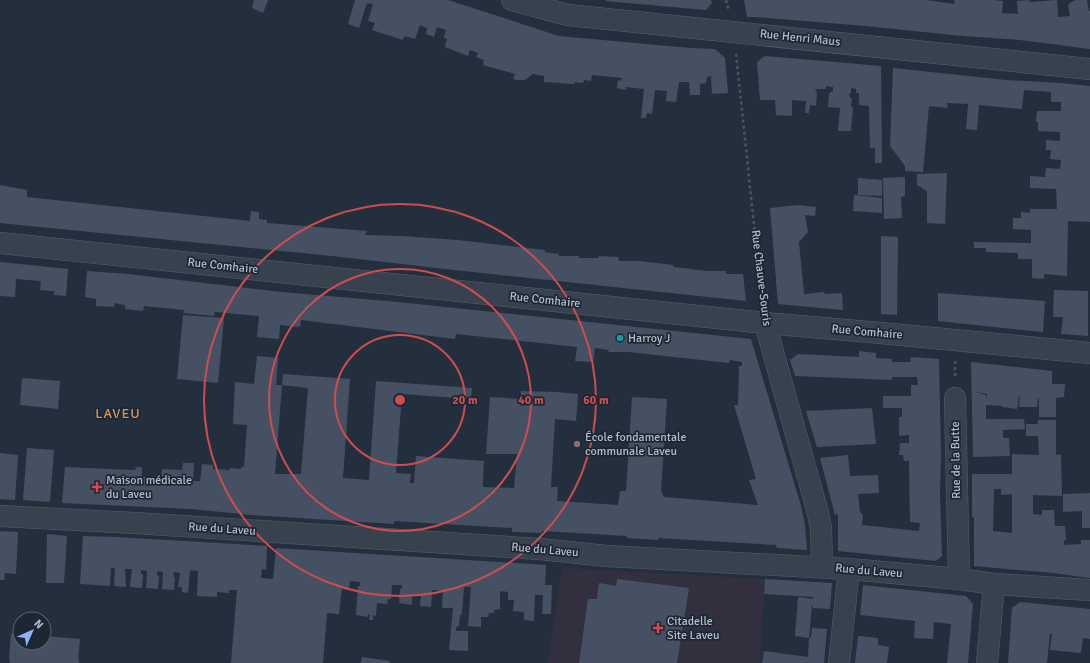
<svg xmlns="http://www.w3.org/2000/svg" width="1090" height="663" font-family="Signika,sans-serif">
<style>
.medical{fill:#32303f}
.building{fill:#455162;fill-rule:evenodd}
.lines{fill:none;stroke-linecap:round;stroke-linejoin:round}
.street-casing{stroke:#565f6c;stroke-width:22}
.path{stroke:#44595c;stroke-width:2.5;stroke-dasharray:3 3;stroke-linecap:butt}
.street{stroke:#38414e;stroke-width:21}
.ring{fill:none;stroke:#ce4d50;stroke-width:2}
.culture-dot{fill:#0f9aa8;stroke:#1d2633;stroke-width:1.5}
.education-dot{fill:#8d6e63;stroke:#1d2633;stroke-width:1.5}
.health-dot{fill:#e0444e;stroke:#1d2633;stroke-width:1.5}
.labels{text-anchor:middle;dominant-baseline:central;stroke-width:3.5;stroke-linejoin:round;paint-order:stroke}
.street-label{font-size:12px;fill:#b4bcc9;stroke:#1d2633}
.poi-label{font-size:12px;fill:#b4bcc9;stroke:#1d2633;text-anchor:start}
.quarter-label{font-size:14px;letter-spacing:1px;fill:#d59563;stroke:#1d2633}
.centre{fill:#ce4d50;stroke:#1d2633;stroke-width:2}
.ring-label{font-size:12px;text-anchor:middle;font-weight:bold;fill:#ce4d50;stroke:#1d2633;stroke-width:3.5;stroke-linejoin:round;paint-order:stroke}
</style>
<rect width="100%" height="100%" fill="#242f3e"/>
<path class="medical" d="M562 568 765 579 760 663H548Z"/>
<path class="building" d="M254 0H268L263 13 252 8Z
M355 0H448L559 36 690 48 715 49 725 58 728 93 712 94 711 76 707 77 706 83 700 84V95H690L689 82H679L676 102 666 101 667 91 655 90 652 114 647 113 646 118H641L644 89 626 87V90L617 88 618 80 621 81 622 78 592 75 591 81 584 80 583 83 575 82 574 84 544 82V76L533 74 525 80H516L513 79 515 74 483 65 484 60 476 57 478 53 470 50 468 56 445 47 447 39 444 38 446 30 437 27 434 37 426 34 427 28 420 25 415 39 404 36 403 40 372 30 375 23 368 21 373 4 367 3 359 28 348 24Z
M606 0H711L712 3 706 10 605 1Z
M744 0H926L954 4 955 0H993L1003 1 1002 13 1018 14 1017 1 1029 0V2L1057 0 1058 17 1070 16 1068 5 1071 2 1076 0H1087L1089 11H1090V49L1020 40 962 36 866 26 755 17H747Z
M765 56 881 66 882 163H875V148H870L869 106 859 105V93H856V89L851 88V93L849 94V96L852 99 851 107H853L851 131H838L840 108 828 107 829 93 833 91V87L826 86V89H815L817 93 816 106 810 105 809 113H805L806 101 792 100V116L776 115 775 100H760L757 62Z
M893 68 1006 80 1061 83 1090 86V222L1068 221 1067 276 1044 274V279L1032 278V259H1018V253L986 252V248H974V242L1031 243V230L1013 229V218H1021V212L1030 213V209H1057L1056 189 1030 188V176L1045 177 1046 168 1060 169 1061 160 1050 159 1051 150H1046V140L1060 141V132L1038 131V122H1036L1037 111H1061V102H1051V92L1024 90 1022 109 979 105 977 130 966 129 968 104 947 103 948 108 929 106 923 172 905 171V166L890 146Z
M947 173 945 224 927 223V191L917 185V174Z
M905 177V196L901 197 902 218 884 219 883 178Z
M858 178 882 180V196L858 195Z
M0 185 27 190V197L36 198 250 221 251 211 259 212V219L267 220V223L367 231 365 235 402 236 457 240 545 250V252L558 254 559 256H579V258H598L599 256 618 257 619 261H639L673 265 674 267 707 271H726V274H743L746 301 454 270 332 256 0 223Z
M854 195 882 198V213L853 211Z
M798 205 816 207 815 216 805 215 808 232 799 242 804 294 824 292 825 294 842 293 843 310 778 304 770 208Z
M881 236 898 237 897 315 881 314Z
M0 262 68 269 66 296 54 295V291L40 290 41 281 16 279 15 297 0 296Z
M87 271 128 274 282 292 398 302 751 339 801 506 805 525 807 550 777 548 776 545 658 538V540L627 538V536L542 531V533L512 532V528L394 521V524L251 515 191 509 62 503 65 467 132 470H135L136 467H142V477H154L153 482H161L162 469 182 470 183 463H194L193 481H200L202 464 213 465V469L230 470V468L241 469V467H244L247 425 233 424 235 382 254 384 257 356 278 358 276 385H282L283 374 350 379 343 478 369 480 376 381 472 388 471 399 402 394 396 473 411 474 410 483H414L416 456 484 461 483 481V487L514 488 517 454H486L490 397 520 399 521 391 556 392 578 394 576 421 555 419 551 487H558L557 501 618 505 620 491H626L632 397 667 399 661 490 664 497 758 505 749 480 756 479 734 405H738L739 366H742V362L730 360 729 363 628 352H608L609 350 595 348 593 362 575 361 577 347 456 334 455 339 301 320 300 327 280 325 279 339 257 337 259 316 215 312 214 316 183 313 184 310 144 306 143 311 125 309V305L115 303 114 307 96 306V299L85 297ZM282 385 308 388 301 474H275Z
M1054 290 1088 291V336L1061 334 1063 317H1053Z
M938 293 1045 301 1043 332 938 321Z
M183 315 224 318 218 383 177 379Z
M859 351 876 353V358L892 359V362H910L911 357 939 359 941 454 940 493 942 556 936 561 838 551V514L835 515 820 458 848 455 850 476 878 475 879 493 858 494 860 512 863 515 862 525 919 531 920 523 910 522 909 461H904L903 455H899L900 443H909V435L899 436V417H902V408H883V396H911V385H918L917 377H892V380L795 376 790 360 798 354 859 357Z
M971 362 1052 371V384H1065L1064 397 1056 398V417H1039V398H1038L1037 407H1019L1020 396H1019L1017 409 1002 407V406L986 405V419H977H1024L1025 429 1003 430V438H1009L1010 456 973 457ZM973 391 987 394V402L986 395Z
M22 378 60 381 58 409 20 405Z
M872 408 876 444 817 447 806 411Z
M1038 420H1056V455L1061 454 1062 496 1033 495V514L1042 515V510H1054L1055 526H1065L1066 540 1064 541V545L1081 544V540H1090V578L1053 573 974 566V517H972V474H1012V454L1039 455 1038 436H1026V424H1038ZM994 489H1001V495L1012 494V533L993 531Z
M27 448 54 450 50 502 23 500Z
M0 453 18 455 15 500 0 499Z
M1090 493V528H1082V511L1063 512V494Z
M0 531 18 532 16 574 5 573 4 580H0Z
M47 534 67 536 64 583H46Z
M83 536 117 537 267 546 266 570 262 569 261 578 273 579 276 548 546 565 545 585H552L551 614H542L543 595H535L534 621 524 620V612L513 611 514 600H508V592L500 591V609L494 610V613H489L488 617H481V627L468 626 471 587H464L462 615H460L459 626 456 627V631H468V651L449 650 453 608H442L443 591 432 590 431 607 420 606 421 596 412 595V605L399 603 400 589 402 588V585H392L391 599H388L387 604 377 603 376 616 373 615V620H369L370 614 368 615 367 617 356 615 358 586H360V582L350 581 349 588H342L339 614 327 613 323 663H231L237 590H229V593L217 592V597L197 596 198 571 190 570 188 593 182 592V587H178L180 573 174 572 173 576 175 578 174 590 162 589 163 572 157 571V575L159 576 158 589 146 588 147 571 141 570V573L143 575 142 588 130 587 132 569H125L126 587 114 586 115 568H111L110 586 80 584Z
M617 579 689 588 677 663H579L588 599H597L599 583 616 586Z
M765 579 832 583 830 609 813 608 812 604 809 638 795 636 798 597 813 599V597L764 594Z
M863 585 966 596 973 604 968 663H947L951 624 934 622 933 639 914 638 915 621 860 615Z
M1020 602 1090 609V639L1083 638 1081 653 1050 650 1052 634H1050L1047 663H1008L1012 608Z
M812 628 827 629 824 663H762L764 651 808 657 809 638 811 637Z
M11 633 20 634V643H44V636L80 639 78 659H79V663H10V660H9Z
M858 636 878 638V645L889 647 887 663H855Z
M362 657 390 661 389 663H361Z"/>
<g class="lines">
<defs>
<path id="street" d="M512 0 568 15 1090 69
M0 243 765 323 881 333 1090 353
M765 323 818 513 821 528 822 567
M955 398 959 579
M0 516 135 523 416 541 540 549 607 556 849 569 959 579 994 584 1090 590
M839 663 849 569
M987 663 994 584"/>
</defs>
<use href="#street" class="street-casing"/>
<path class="path" d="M726 0 729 11
M736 54 762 301
M955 361V378"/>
<use href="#street" class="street"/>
</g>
<g class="ring">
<circle cx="400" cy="400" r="65"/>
<circle cx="400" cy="400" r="131"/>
<circle cx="400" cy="400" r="196"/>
</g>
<circle class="culture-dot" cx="620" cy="338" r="4"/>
<circle class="education-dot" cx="577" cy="444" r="4"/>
<g class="health-dot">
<path d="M95 481h4v4h4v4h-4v4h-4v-4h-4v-4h4z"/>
<path d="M656 622h4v4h4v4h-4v4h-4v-4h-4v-4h4z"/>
</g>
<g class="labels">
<g class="street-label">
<text transform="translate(800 38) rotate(6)">Rue Henri Maus</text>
<text transform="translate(223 266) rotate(6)">Rue Comhaire</text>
<text transform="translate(761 278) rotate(83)">Rue Chauve-Souris</text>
<text transform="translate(545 300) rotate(6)">Rue Comhaire</text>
<text transform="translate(867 332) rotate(5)">Rue Comhaire</text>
<text transform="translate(956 460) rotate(-91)">Rue de la Butte</text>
<text transform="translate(222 529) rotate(4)">Rue du Laveu</text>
<text transform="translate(545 550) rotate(5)">Rue du Laveu</text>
<text transform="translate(869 571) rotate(5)">Rue du Laveu</text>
</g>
<g class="poi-label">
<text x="628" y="338">Harroy J</text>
<text x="585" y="437">École fondamentale<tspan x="585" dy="14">communale Laveu</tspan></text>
<text x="106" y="480">Maison médicale<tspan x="106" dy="14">du Laveu</tspan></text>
<text x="667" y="621">Citadelle<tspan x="667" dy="14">Site Laveu</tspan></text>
</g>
<g class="quarter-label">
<text x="118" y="413">LAVEU</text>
</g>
</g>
<circle cx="400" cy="400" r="6" class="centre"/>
<g class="ring-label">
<text x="465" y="404">20 m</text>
<text x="531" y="404">40 m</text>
<text x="596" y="404">60 m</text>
</g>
<g transform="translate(32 631) rotate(45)"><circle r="19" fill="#1d2633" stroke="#59626f"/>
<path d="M0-3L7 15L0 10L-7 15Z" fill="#8ab4f8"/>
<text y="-6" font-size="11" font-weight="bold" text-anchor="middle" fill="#b4bcc9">N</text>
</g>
</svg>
